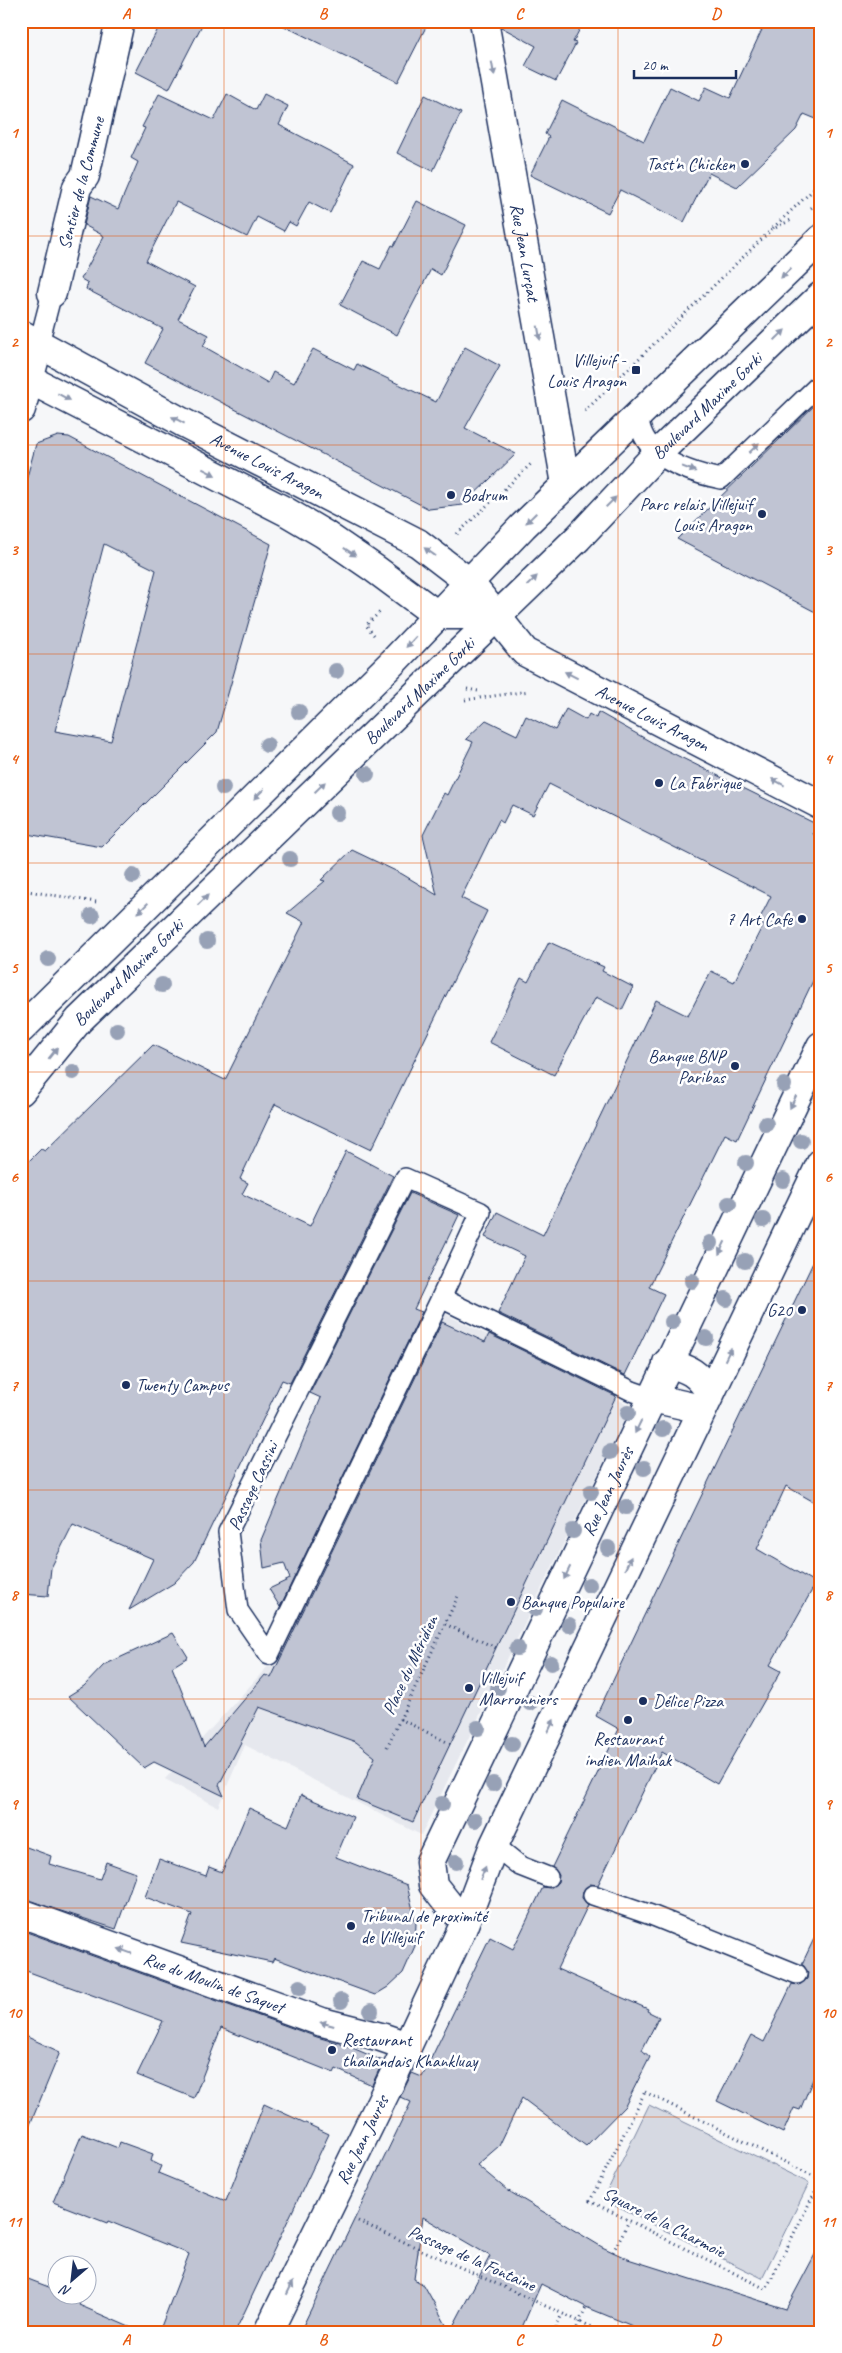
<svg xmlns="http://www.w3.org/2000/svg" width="842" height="2353" font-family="Caveat,sans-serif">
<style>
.built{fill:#e6e8ee}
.green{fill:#d6d9e2;stroke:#7884a0}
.building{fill:#c0c4d3;stroke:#1b2f5e;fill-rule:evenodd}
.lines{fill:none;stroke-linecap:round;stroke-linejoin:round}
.service-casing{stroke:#1b2f5e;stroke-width:22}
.minor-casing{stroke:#1b2f5e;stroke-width:31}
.secondary-casing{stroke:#1b2f5e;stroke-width:31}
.primary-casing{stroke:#1b2f5e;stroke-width:31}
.path{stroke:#1b2f5e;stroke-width:3;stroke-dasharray:1 4;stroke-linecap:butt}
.service{stroke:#fff;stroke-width:19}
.minor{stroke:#fff;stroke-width:28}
.secondary{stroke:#fff;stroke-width:28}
.primary{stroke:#fff;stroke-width:28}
.tree{fill:#97a1b6}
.oneway{fill:#8d97ae}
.grid{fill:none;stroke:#e8590c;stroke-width:1;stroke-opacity:0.55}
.poi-dot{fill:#1b2f5e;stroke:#fff;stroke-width:2}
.labels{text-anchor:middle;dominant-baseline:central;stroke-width:5;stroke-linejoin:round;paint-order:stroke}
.poi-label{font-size:18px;fill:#1b2f5e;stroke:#fff;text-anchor:start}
.street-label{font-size:18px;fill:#1b2f5e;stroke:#fff}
.neatline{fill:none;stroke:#e8590c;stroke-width:2}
.grid-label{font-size:16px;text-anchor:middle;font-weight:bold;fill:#e8590c}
</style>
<rect width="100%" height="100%" fill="#f6f7f9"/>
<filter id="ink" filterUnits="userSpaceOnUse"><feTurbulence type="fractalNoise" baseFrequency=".02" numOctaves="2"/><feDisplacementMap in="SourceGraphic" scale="10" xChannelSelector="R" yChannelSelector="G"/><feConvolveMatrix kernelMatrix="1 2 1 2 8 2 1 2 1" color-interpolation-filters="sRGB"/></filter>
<g filter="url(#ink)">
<path class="built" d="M441 1312 631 1406 421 1835 245 1745 218 1807 165 1779 269 1665 347 1508Z"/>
<path class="green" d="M649 2105 809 2183 762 2278 603 2200Z"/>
<path class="building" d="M162 21H204L169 89 136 72Z
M274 21H429L398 82Z
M500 21H584L573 42 576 43 556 81 525 66 536 46 501 27Z
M766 21H821V121L804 114 796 130 737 187 709 173 684 222 620 190 608 213 530 175 549 137 545 134 562 100 644 141 670 87 699 101 706 87 730 98Z
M159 94 214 120 227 94 256 110 264 94 288 106 279 125 354 164 330 213 309 202 296 226 289 222 284 231 257 217 247 237 176 202 146 261 195 287 178 319 209 335 203 346 268 383 273 372 294 383 313 349 354 370 357 364 436 402 465 347 500 366 465 428 516 454 463 505 429 509 145 363 163 329 86 289 88 283 81 279 104 236 84 225 91 196 118 209 138 162 131 158 145 128 142 127Z
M425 95 461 113 433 171 397 153Z
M417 201 466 225 441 275 431 269 397 335 340 305 363 261 380 269 392 245 394 246Z
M821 399V615L677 539Z
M58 436 69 437 271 544 217 732 102 847 21 833V499L36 444ZM104 544 156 570 111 741 55 731Z
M566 709 586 720 589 714 596 718 598 712 660 747 818 825 813 834 821 838V964L737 1140 725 1134 649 1287 664 1294 625 1375 498 1313 525 1256 485 1237 497 1212 543 1235 656 1000 688 1016 711 971 734 982 763 925 758 922 771 896 549 784 533 815 512 805 503 823 499 820 461 898 487 911 371 1150 275 1104 240 1179 248 1183 242 1194 310 1226 346 1151 393 1176 290 1383 282 1380 194 1562 174 1583 129 1610 153 1559 73 1524 51 1568 48 1596 21 1594V1169L41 1149 45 1151 153 1045 225 1080 304 922 287 913 325 881 321 880 352 850 402 874 437 895 423 835 444 793 447 795 473 742 466 739 486 720 517 735 526 716 555 730Z
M549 942 604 967 602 971 633 987 622 1010 596 997 554 1075 489 1042 521 978 528 982Z
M410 1193 459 1215 414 1309 422 1312 280 1607 269 1589 290 1579 284 1563 264 1568 261 1540 321 1398 310 1393Z
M821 1246V1506L786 1486 757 1549 816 1583 770 1665 781 1671 717 1784 662 1752 598 1885 590 1884 583 1891 582 1898 588 1905 557 1969 648 2009 647 2011 659 2017 642 2050 650 2057 625 2106 586 2146 522 2098 499 2146 477 2165 507 2190 602 2247 628 2259 786 2309 821 2243V2332H647L586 2307 541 2284 520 2332H300L411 2102 400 2097 412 2073 422 2077 490 1937 513 1949 543 1887 550 1888 558 1882 559 1875 552 1867 619 1729 596 1716ZM423 2217 490 2256 450 2332 424 2285 414 2279Z
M442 1322 485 1342 489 1334 616 1396 413 1822 357 1799 375 1757 356 1742 259 1707 219 1785 224 1796 154 1762 144 1768 68 1696 84 1686 104 1665 173 1633 188 1657 172 1667 204 1747 265 1675 271 1678Z
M301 1795 353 1817 336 1857 407 1885 416 1923 415 1946 403 1973 388 1987 375 1995 274 1958 272 1962 181 1943 192 1914 145 1897 159 1859 206 1876 209 1867 222 1872 249 1808 288 1826Z
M21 1845 51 1856 49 1864 100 1879 106 1862 136 1873 116 1929 21 1898Z
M821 1924V2060L800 2110 794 2108 783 2133 717 2101 751 2035 764 2042 792 1984 799 1985 807 1979 808 1972 802 1964Z
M21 1930 317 2037 348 2046 383 2061 372 2085 336 2069 334 2073 221 2028 194 2098 137 2075 163 2021 21 1969Z
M21 2034 60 2052 22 2144 21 2143Z
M264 2104 329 2134 235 2332H159L189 2254 108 2221 107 2223 53 2202 82 2134 118 2148 120 2142 153 2154 151 2161 161 2166 158 2173 226 2201Z
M28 2279 54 2289 53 2291 58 2296 80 2303 79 2305 141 2332H21V2295Z"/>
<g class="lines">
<defs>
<path id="service" d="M39 343 52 293
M639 414C638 456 687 472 721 479L821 383
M441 1298 481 1212 405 1178 228 1532 238 1610 269 1655 441 1298 632 1391 652 1398
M494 1845 520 1866 548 1877
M593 1895 651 1915 797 1974"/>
<g id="minor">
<path id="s1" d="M484 21 566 484"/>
<path d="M52 293 77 187 85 176 120 21"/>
<path d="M21 409 39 343"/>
<path d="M667 1363C690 1369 697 1373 710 1392"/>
<path d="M652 1398 701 1409"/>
<path id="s2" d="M21 1913 322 2022 381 2037 407 2046"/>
<path id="s3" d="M465 1919 452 1909 433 1885 430 1862 821 1046"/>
<path id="s4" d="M268 2332 391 2081 463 1927 494 1845 821 1163"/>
</g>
<g id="secondary">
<path id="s5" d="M21 334 182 422 418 543 469 582 525 652 821 805"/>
<path d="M21 375 285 511 324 534 375 569 437 615H497"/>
</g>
<g id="primary">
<path d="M21 1029 394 661 523 526 821 239"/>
<path id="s6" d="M21 1091 79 1020 578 538 657 454 821 296"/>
</g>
</defs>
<use href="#service" class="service-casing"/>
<use href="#minor" class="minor-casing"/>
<use href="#secondary" class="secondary-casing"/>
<use href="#primary" class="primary-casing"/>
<path class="path" d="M811 208 821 201
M773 228 814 189
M585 411 771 230 793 219
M457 534 531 464
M374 635 366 625 381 611
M467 689 478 691
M465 700 529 691
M21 890 96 902
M445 1624 498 1649
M400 1719 451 1744
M387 1747 459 1594
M645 2092 821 2180 766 2289 590 2201Z
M358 2221 603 2332
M613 2252 629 2221
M554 2332 562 2314
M575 2332 586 2307"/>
<use href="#service" class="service"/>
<use href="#minor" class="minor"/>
<use href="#secondary" class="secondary"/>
<use href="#primary" class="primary"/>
</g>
<g class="tree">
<circle cx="336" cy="671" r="8"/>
<circle cx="299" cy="712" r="8"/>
<circle cx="267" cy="745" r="8"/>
<circle cx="367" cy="774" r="8"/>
<circle cx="223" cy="788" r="8"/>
<circle cx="337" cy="813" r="8"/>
<circle cx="290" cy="859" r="8"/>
<circle cx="133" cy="876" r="8"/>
<circle cx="92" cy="916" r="8"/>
<circle cx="207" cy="941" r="8"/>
<circle cx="48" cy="959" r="8"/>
<circle cx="162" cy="985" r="8"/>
<circle cx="117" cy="1030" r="8"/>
<circle cx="73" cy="1072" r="8"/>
<circle cx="784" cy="1085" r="8"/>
<circle cx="766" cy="1124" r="8"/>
<circle cx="801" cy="1141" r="8"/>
<circle cx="746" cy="1163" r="8"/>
<circle cx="783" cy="1180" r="8"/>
<circle cx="729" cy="1204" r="8"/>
<circle cx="763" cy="1220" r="8"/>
<circle cx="710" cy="1243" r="8"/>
<circle cx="745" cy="1261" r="8"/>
<circle cx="692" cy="1281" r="8"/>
<circle cx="726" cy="1299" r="8"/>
<circle cx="672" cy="1322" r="8"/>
<circle cx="706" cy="1338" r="8"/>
<circle cx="628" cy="1413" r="8"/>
<circle cx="663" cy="1429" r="8"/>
<circle cx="610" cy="1452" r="8"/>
<circle cx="644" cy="1468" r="8"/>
<circle cx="591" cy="1492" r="8"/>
<circle cx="626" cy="1507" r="8"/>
<circle cx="573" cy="1531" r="8"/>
<circle cx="608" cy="1548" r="8"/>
<circle cx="589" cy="1585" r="8"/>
<circle cx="535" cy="1609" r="8"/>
<circle cx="569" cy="1625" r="8"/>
<circle cx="517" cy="1648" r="8"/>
<circle cx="551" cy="1663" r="8"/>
<circle cx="498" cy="1688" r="8"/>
<circle cx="530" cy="1703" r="8"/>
<circle cx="478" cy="1728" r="8"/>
<circle cx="512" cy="1744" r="8"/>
<circle cx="493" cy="1784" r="8"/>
<circle cx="442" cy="1804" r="8"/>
<circle cx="475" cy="1820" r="8"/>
<circle cx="456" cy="1862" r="8"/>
<circle cx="300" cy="1987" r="8"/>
<circle cx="341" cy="2001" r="8"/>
<circle cx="371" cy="2011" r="8"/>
</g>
<defs><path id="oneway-solid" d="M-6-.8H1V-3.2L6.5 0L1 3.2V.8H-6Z" transform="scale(1.25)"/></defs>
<g class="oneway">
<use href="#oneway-solid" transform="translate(493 69) rotate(80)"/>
<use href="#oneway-solid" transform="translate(786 273) rotate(136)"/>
<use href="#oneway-solid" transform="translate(539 333) rotate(80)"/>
<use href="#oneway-solid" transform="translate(780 335) rotate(-44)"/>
<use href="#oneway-solid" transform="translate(64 397) rotate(28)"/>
<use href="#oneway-solid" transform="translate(178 420) rotate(-152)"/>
<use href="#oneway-solid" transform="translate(754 448) rotate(-44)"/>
<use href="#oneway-solid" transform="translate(689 469) rotate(21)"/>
<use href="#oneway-solid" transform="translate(209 472) rotate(27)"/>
<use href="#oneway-solid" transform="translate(611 502) rotate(-45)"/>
<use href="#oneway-solid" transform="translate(531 518) rotate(135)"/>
<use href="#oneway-solid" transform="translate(350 552) rotate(34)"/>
<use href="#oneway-solid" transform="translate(430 552) rotate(-144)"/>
<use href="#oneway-solid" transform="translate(532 581) rotate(-44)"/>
<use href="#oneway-solid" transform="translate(411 642) rotate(133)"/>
<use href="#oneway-solid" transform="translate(571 675) rotate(-153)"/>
<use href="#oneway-solid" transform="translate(778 782) rotate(-152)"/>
<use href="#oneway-solid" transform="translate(320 787) rotate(-44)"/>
<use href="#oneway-solid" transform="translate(259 794) rotate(135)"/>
<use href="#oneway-solid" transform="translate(203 900) rotate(-44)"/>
<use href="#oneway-solid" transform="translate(143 908) rotate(135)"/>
<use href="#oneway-solid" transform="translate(53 1053) rotate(-52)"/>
<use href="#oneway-solid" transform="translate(793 1102) rotate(116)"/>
<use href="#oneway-solid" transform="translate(722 1248) rotate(116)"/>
<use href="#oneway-solid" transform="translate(728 1354) rotate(-64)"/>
<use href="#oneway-solid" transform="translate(638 1427) rotate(116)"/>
<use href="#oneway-solid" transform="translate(628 1563) rotate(-65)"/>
<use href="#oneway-solid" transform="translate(567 1573) rotate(116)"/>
<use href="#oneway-solid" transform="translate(551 1726) rotate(-65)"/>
<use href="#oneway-solid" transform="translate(483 1873) rotate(-68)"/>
<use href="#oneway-solid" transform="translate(125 1951) rotate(-160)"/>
<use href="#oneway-solid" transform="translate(327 2024) rotate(-165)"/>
<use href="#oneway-solid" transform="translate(290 2288) rotate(-64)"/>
</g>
</g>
<path class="grid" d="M224 21V2332M421 21V2332M618 21V2332M21 236H821M21 445H821M21 654H821M21 863H821M21 1072H821M21 1281H821M21 1490H821M21 1699H821M21 1908H821M21 2117H821"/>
<g class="poi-dot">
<circle cx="745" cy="164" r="5"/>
<rect x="631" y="365" width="10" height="10" rx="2.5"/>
<circle cx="451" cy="495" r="5"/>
<circle cx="762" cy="514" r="5"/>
<circle cx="659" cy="783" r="5"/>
<circle cx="802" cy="919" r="5"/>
<circle cx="735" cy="1066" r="5"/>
<circle cx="802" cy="1310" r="5"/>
<circle cx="126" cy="1385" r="5"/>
<circle cx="511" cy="1602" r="5"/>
<circle cx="469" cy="1688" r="5"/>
<circle cx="643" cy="1701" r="5"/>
<circle cx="628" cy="1720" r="5"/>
<circle cx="351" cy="1926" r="5"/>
<circle cx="332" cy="2050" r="5"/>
</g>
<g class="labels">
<g class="poi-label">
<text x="735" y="164" text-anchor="end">Tast'n Chicken</text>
<text x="626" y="360" text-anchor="end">Villejuif -<tspan x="626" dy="21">Louis Aragon</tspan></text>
<text x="461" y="495">Bodrum</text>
<text x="752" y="504" text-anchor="end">Parc relais Villejuif<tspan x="752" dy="21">Louis Aragon</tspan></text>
<text x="669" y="783">La Fabrique</text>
<text x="792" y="919" text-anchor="end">7 Art Cafe</text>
<text x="725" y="1056" text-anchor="end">Banque BNP<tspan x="725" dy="21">Paribas</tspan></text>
<text x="792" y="1310" text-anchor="end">G20</text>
<text x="136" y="1385">Twenty Campus</text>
<text x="521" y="1602">Banque Populaire</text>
<text x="479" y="1678">Villejuif<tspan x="479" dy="21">Marronniers</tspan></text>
<text x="653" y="1701">Délice Pizza</text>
<text x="628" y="1739" text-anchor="middle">Restaurant<tspan x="628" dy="21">indien Maihak</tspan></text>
<text x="361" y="1916">Tribunal de proximité<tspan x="361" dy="21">de Villejuif</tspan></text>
<text x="342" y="2040">Restaurant<tspan x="342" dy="21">thaïlandais Khankluay</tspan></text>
</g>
<g class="street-label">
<text transform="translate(81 183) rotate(-75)">Sentier de la Commune</text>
<text stroke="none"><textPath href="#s1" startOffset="235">Rue Jean Lurçat</textPath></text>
<text stroke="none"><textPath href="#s6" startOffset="970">Boulevard Maxime Gorki</textPath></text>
<text stroke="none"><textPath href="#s5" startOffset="279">Avenue Louis Aragon</textPath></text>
<text stroke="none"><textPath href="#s6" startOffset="565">Boulevard Maxime Gorki</textPath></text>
<text stroke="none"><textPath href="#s5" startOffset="746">Avenue Louis Aragon</textPath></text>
<text stroke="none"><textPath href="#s6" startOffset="160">Boulevard Maxime Gorki</textPath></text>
<text transform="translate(253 1486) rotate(-65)">Passage Cassini</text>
<text stroke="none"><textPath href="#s3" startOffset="481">Rue Jean Jaurès</textPath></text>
<text transform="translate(410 1665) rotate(-65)">Place du Méridien</text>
<text stroke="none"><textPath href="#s2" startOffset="205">Rue du Moulin de Saquet</textPath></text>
<text stroke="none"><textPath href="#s4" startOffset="214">Rue Jean Jaurès</textPath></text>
<text transform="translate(664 2222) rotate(27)">Square de la Charmoie</text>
<text transform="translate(472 2258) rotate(24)">Passage de la Fontaine</text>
</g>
</g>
<rect width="842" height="2353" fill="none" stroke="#fff" stroke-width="55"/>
<g transform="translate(72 2280) rotate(208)"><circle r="24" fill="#ffffff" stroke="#a4acbf"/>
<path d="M0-4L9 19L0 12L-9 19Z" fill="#1b2f5e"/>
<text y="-8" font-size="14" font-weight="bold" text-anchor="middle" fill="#1b2f5e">N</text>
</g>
<path d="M634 70v8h102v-8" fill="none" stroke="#1b2f5e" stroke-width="2.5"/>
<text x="642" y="70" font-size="15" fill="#1b2f5e" stroke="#ffffff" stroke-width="4" paint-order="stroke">20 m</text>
<rect x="28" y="28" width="786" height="2298" class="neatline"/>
<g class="grid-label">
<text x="126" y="19">A</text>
<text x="323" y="19">B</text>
<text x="519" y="19">C</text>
<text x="716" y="19">D</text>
<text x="14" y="138">1</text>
<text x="828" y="138">1</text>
<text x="14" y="347">2</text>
<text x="828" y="347">2</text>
<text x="14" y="555">3</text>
<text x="828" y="555">3</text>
<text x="14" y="764">4</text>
<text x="828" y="764">4</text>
<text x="14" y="973">5</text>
<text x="828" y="973">5</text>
<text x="14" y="1182">6</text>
<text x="828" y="1182">6</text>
<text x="14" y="1391">7</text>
<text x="828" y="1391">7</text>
<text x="14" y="1600">8</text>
<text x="828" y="1600">8</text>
<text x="14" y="1809">9</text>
<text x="828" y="1809">9</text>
<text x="14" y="2018">10</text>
<text x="828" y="2018">10</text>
<text x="14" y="2227">11</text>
<text x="828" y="2227">11</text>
<text x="126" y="2345">A</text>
<text x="323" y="2345">B</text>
<text x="519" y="2345">C</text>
<text x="716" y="2345">D</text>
</g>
</svg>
